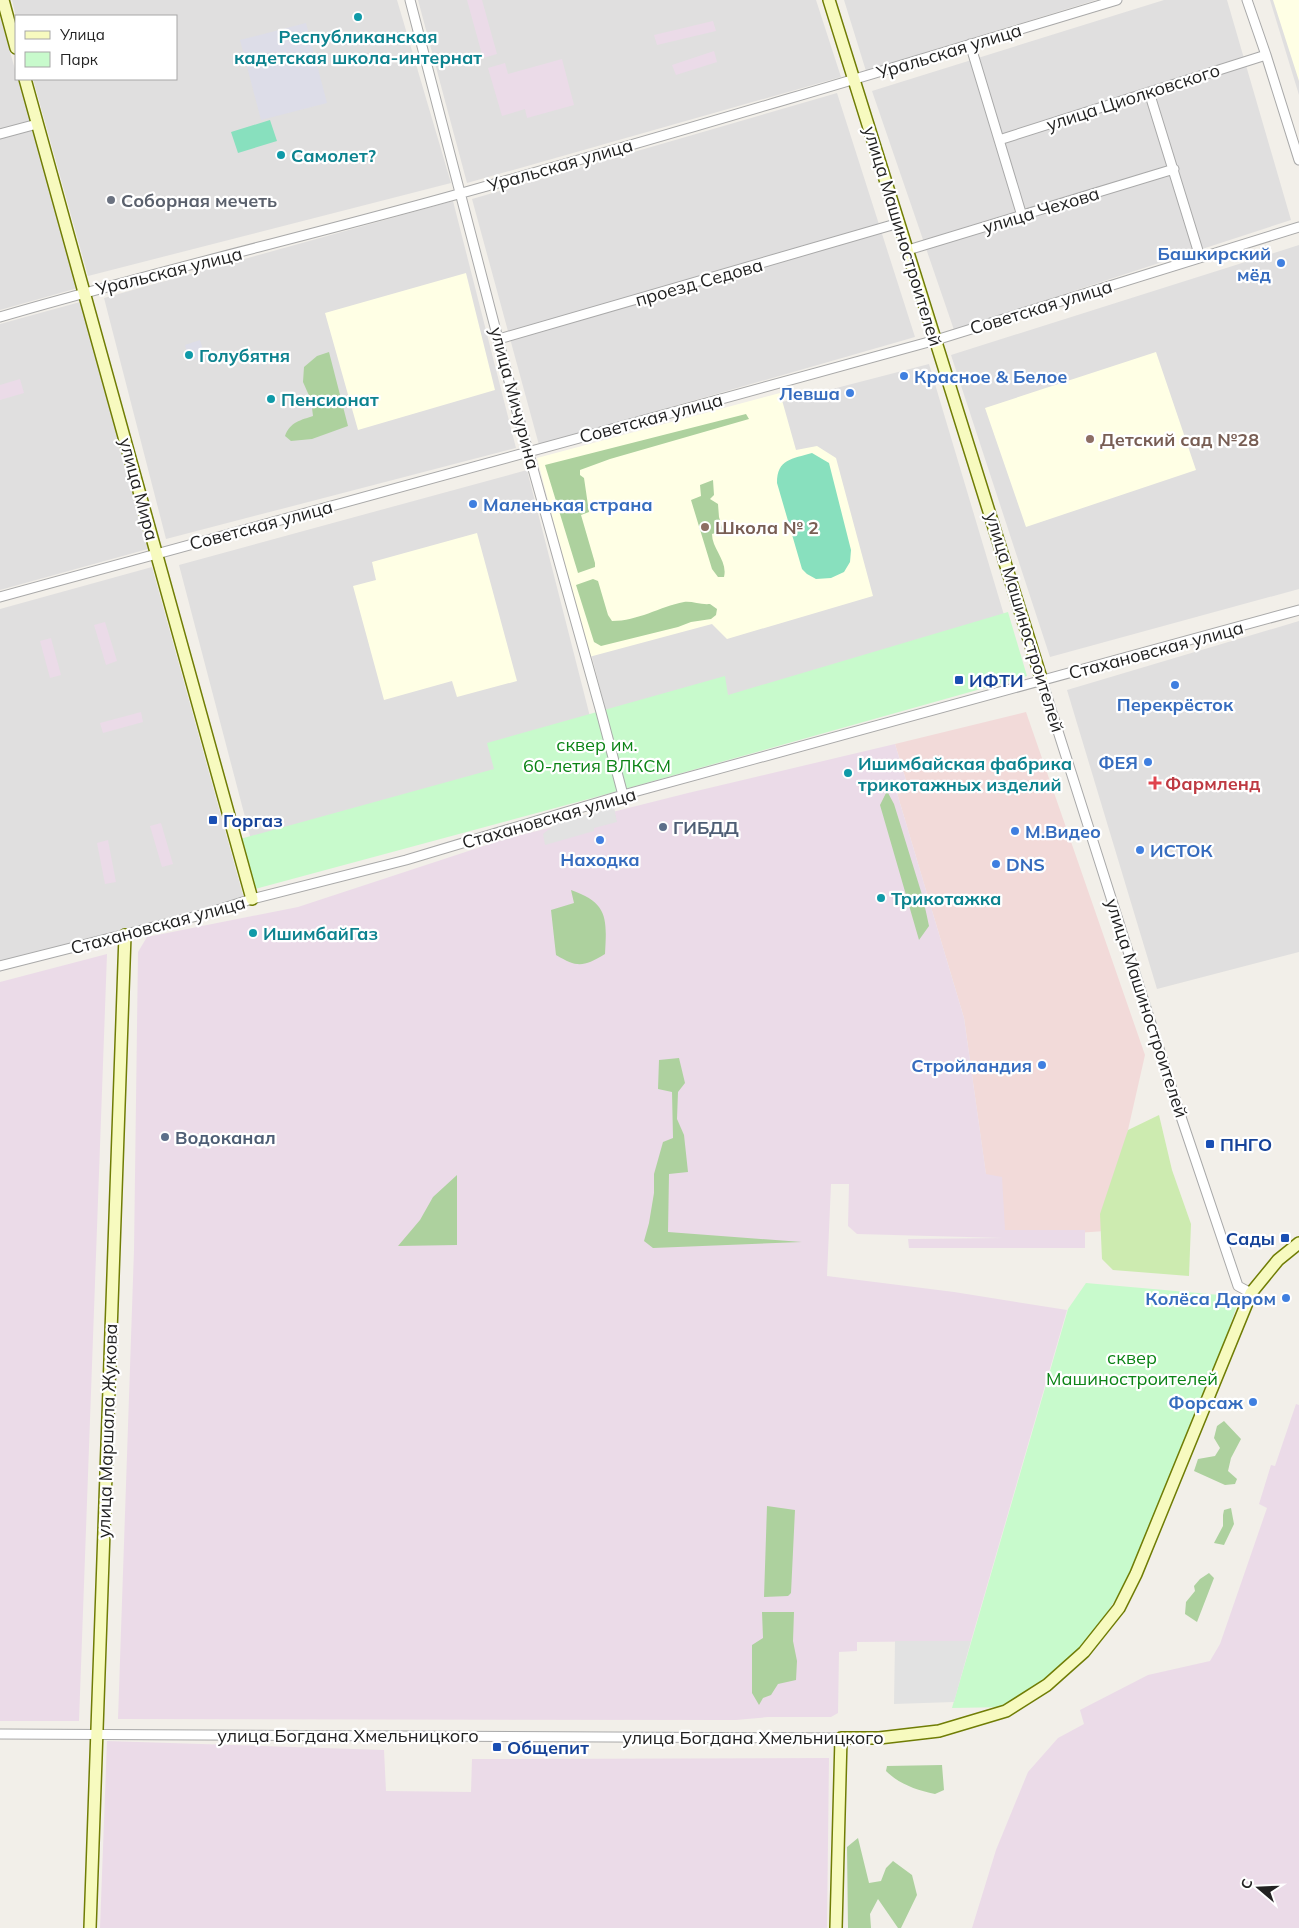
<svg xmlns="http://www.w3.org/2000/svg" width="1299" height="1928" font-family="Mulish,sans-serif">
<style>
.residential{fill:#e0dfdf}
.commercial{fill:#f2dad9}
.industrial{fill:#ebdbe8}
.education{fill:#ffffe5}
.grass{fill:#cdebb0}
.forest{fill:#add19e}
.park{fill:#c8facc}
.pitch{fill:#88e0be}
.parking{fill:#e2e2e2}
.plaza{fill:#dddde8}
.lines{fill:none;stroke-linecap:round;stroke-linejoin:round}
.street-casing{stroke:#a9a9a9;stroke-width:11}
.secondary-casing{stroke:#707d05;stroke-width:14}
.street{stroke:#fff;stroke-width:9}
.secondary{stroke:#f7fabf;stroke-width:11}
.culture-dot{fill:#0f9aa8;stroke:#fff;stroke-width:2}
.worship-dot{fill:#6b7280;stroke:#fff;stroke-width:2}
.shop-dot{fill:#3f7fe0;stroke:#fff;stroke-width:2}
.education-dot{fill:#8d6e63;stroke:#fff;stroke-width:2}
.transit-dot{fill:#1a4fb4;stroke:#fff;stroke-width:2}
.health-dot{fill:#e0444e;stroke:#fff;stroke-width:2}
.service-dot{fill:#5c6f8a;stroke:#fff;stroke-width:2}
.labels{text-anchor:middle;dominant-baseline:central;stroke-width:4.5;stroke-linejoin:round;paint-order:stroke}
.culture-label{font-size:18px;font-weight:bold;fill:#0d838f;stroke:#fff;text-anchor:start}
.street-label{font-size:18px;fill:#222;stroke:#fff}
.worship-label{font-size:18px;font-weight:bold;fill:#5b616d;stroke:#fff;text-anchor:start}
.shop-label{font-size:18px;font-weight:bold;fill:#366cbe;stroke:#fff;text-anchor:end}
.education-label{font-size:18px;font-weight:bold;fill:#785e54;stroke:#fff;text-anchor:start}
.transit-label{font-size:18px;font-weight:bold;fill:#164399;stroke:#fff;text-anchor:start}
.park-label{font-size:18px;fill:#0c8416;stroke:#fff}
.health-label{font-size:18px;font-weight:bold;fill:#be3a42;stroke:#fff;text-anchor:start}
.service-label{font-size:18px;font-weight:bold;fill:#4e5e75;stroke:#fff;text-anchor:start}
</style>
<rect width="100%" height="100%" fill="#f2efe9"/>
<path class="residential" d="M12 0H397L451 183 88 276 33 79H176V16L16 17Z
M418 0H816L841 77 467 183Z
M844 0H1096L866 71Z
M1164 0H1227L1291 220 954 330 872 91Z
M1270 0H1299V95Z
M0 16 16 73V79H18L78 288 0 310Z
M837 93 915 337 539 445 472 199Z
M453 201 516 448 166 539 104 298Z
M1299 245V589L1050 657 951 355Z
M80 302 148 549 0 590V324Z
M929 364 1019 665 623 777 542 464Z
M527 470 609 791 262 882 179 565Z
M152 567 244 899 0 963V609Z
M1299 621V952L1157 989 1067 690Z"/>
<path class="commercial" d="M1026 712 1145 1055 1105 1231 1005 1238 986 1175 964 1018 897 793 909 790 895 744Z"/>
<path class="industrial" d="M467 0H482L497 54 483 58Z
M713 21 716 31 657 45 654 35Z
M714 51 717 62 676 75 672 65Z
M562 59 574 105 527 118 525 109 502 116 488 68 505 63 508 74Z
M20 379 24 393 0 400V385Z
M105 622 117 661 106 665 94 625Z
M51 638 61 675 50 678 40 641Z
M141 712 143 722 103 733 100 723Z
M895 744 909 790 897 793 964 1018 986 1174 1002 1177 1005 1230H1085V1248H909L908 1239 1003 1238 857 1234 848 1226 849 1184H831L827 1276 954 1292 1067 1310 971 1641 857 1642V1651L839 1652 838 1713 831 1717H768L736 1720 118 1719 134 1250 138 952 147 937 298 907 505 839 688 793Z
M161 823 173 864 162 867 150 826Z
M108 840 116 882 105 884 97 843Z
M107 954 79 1721H0V982Z
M1296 1404 1299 1405V1928H972L996 1850 1028 1772 1058 1738 1084 1724 1080 1710 1148 1675 1210 1661 1220 1644 1267 1508 1259 1504 1271 1465 1275 1466Z
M107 1741 384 1750 386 1791 471 1792 472 1759 829 1758 827 1928H100Z"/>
<path class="education" d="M1273 0H1299V81Z
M466 273 495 390 358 430 325 313Z
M1156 352 1196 470 1026 527 985 408Z
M780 393 796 450 817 446 836 458 873 596 727 639 712 624 589 657 537 458Z
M477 533 517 681 457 697 452 681 384 700 353 586 376 580 372 562Z"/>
<path class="grass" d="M1159 1115 1172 1170 1191 1224 1189 1276 1113 1270 1102 1259 1100 1214 1128 1130Z"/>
<path class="forest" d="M329 352 348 426 312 439 291 441 285 436C290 422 301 420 313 416L311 400 303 382 304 367 317 356Z
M746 414 749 419 610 459 580 470V475L584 478 589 512 581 515 595 563V567L578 573 545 465Z
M713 480 714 495 710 499 718 504 719 517 723 531 712 534C712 549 728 561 724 577H718L712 569 691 500 701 496 700 485Z
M593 579 598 581 608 615 612 621C638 621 659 607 684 602 692 601 701 605 710 604L717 609 716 615 711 619 691 622 678 627 601 646 594 642 576 585Z
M887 791 894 804 923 898 929 926 919 940 880 805Z
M571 890C608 903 607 918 605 954 583 967 578 968 556 955L551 910 574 903Z
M679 1058 685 1083 678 1092 677 1119 684 1135 688 1172 669 1174 668 1232 802 1242 653 1248 644 1241 649 1223 654 1193V1174L663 1142 673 1138 672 1092 658 1089 659 1060Z
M457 1175V1245L398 1246 420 1220 433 1197Z
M1224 1421 1241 1439 1231 1458 1228 1471 1237 1479 1235 1484 1225 1485 1194 1471 1198 1459 1215 1456 1220 1448 1214 1438 1217 1426Z
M767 1506 795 1510 791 1593 788 1596 764 1597Z
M1231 1508 1234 1524 1224 1545 1214 1543 1223 1526V1515L1224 1510Z
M1209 1573 1214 1578 1197 1622 1185 1614 1186 1602 1195 1591 1194 1586 1200 1579Z
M762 1612H794L793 1641 797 1661 796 1680 778 1684 771 1695 763 1698 759 1705 752 1693V1645L763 1638Z
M942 1765 944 1790 935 1794C916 1790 899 1784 886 1771L887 1766Z
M858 1838 869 1883 881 1881 886 1868 893 1861 912 1875 917 1895 901 1928H898L878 1899 870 1914 871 1928H848L847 1847Z"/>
<path class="park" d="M1008 612 1027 676 607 794 255 889 240 839 494 769 487 743 725 676 728 695Z
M1086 1283 1231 1296 1237 1305 1214 1373 1131 1575 1094 1633 1065 1664 1007 1707 952 1708 1068 1309Z"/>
<path class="pitch" d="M270 120 277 141 238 153 231 132Z
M812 453 829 463 851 550 850 562 844 572 831 578 816 579 807 574 802 569 777 483C777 459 792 459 812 453Z"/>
<path class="parking" d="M614 807 617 822 594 828V831L545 845 543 834 558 822Z
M895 1641H971L954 1702 894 1704Z"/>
<path class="plaza" d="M306 23 327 103 261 120 240 40Z
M200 340 205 357 189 361 185 345Z"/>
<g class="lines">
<defs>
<path id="street" d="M410 0 516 408 601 712 623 795
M1247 0 1266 55 1299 160
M970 44 1022 216
M1149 92 1200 257
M0 134 37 124
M999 140 1266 55
M908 250 1174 169
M0 317C153 272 309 236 462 193 681 132 899 66 1117 0
M499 339 899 223
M0 597 936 340 1299 227
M1042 681 1177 1105 1238 1286 1251 1293
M0 966 205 914 252 899 406 860 623 795 1299 610
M0 1734 841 1738"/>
<path id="secondary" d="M3 0 16 48
M829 0 1042 681
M25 79 252 899
M90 1928 125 935
M836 1928 841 1738H879L939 1731 1006 1711 1047 1685 1084 1652 1119 1608 1136 1574 1251 1293 1278 1260 1299 1243"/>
</defs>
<use href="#street" class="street-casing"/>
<use href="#secondary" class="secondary-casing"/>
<use href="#street" class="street"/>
<use href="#secondary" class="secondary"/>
</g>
<g class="culture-dot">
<circle cx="358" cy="17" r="5"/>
<circle cx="281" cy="155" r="5"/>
<circle cx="189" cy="355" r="5"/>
<circle cx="271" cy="399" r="5"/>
<circle cx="848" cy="773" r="5"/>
<circle cx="881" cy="898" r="5"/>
<circle cx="253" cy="933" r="5"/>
</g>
<circle class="worship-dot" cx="111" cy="200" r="5"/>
<g class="shop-dot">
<circle cx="1281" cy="263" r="5"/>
<circle cx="904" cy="376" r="5"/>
<circle cx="850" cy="393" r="5"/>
<circle cx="473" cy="504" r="5"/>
<circle cx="1175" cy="685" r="5"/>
<circle cx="1148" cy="762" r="5"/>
<circle cx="1015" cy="831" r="5"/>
<circle cx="600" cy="840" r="5"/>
<circle cx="1140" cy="850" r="5"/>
<circle cx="996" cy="864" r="5"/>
<circle cx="1042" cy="1065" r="5"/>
<circle cx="1286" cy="1298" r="5"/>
<circle cx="1253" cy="1402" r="5"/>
</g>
<g class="education-dot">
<circle cx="1090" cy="439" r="5"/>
<circle cx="705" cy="527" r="5"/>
</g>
<g class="transit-dot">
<rect x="954" y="675" width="10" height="10" rx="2.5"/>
<rect x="208" y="815" width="10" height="10" rx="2.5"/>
<rect x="1205" y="1139" width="10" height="10" rx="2.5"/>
<rect x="1280" y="1233" width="10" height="10" rx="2.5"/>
<rect x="492" y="1742" width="10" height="10" rx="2.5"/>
</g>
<path class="health-dot" d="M1152.5 775.5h5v5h5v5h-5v5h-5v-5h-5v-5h5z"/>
<g class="service-dot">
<circle cx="663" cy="827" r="5"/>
<circle cx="165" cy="1137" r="5"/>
</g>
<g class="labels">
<g class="culture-label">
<text x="358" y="36" text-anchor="middle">Республиканская<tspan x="358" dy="21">кадетская школа-интернат</tspan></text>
<text x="291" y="155">Самолет?</text>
<text x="199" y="355">Голубятня</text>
<text x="281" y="399">Пенсионат</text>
<text x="858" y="763">Ишимбайская фабрика<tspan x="858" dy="21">трикотажных изделий</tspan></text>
<text x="891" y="898">Трикотажка</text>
<text x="263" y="933">ИшимбайГаз</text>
</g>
<g class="street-label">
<text transform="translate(949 51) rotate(-17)">Уральская улица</text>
<text transform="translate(1133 97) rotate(-18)">улица Циолковского</text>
<text transform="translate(560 165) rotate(-16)">Уральская улица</text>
<text transform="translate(1041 210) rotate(-17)">улица Чехова</text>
<text transform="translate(903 236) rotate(73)">улица Машиностроителей</text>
<text transform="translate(169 271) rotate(-14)">Уральская улица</text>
<text transform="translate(699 282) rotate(-16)">проезд Седова</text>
<text transform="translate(1041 307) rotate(-17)">Советская улица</text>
<text transform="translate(515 398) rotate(75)">улица Мичурина</text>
<text transform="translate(651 418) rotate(-15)">Советская улица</text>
<text transform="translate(139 489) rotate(75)">улица Мира</text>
<text transform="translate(261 525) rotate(-15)">Советская улица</text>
<text transform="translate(1025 622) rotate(73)">улица Машиностроителей</text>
<text transform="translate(1156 650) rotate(-15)">Стахановская улица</text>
<text transform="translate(549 818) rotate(-16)">Стахановская улица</text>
<text transform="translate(158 925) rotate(-15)">Стахановская улица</text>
<text transform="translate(1147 1008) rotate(72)">улица Машиностроителей</text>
<text transform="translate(107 1431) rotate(-88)">улица Маршала Жукова</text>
<text x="348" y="1735">улица Богдана Хмельницкого</text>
<text x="753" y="1737">улица Богдана Хмельницкого</text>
</g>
<g class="worship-label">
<text x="121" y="200">Соборная мечеть</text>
</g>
<g class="shop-label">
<text x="1271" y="253">Башкирский<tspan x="1271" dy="21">мёд</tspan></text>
<text x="914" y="376" text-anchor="start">Красное &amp; Белое</text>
<text x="840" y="393">Левша</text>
<text x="483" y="504" text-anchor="start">Маленькая страна</text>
<text x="1175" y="704" text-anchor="middle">Перекрёсток</text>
<text x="1138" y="762">ФЕЯ</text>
<text x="1025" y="831" text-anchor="start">М.Видео</text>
<text x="1150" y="850" text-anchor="start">ИСТОК</text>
<text x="600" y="859" text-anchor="middle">Находка</text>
<text x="1006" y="864" text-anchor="start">DNS</text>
<text x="1032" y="1065">Стройландия</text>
<text x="1276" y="1298">Колёса Даром</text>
<text x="1243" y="1402">Форсаж</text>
</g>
<g class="education-label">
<text x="1100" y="439">Детский сад №28</text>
<text x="715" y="527">Школа № 2</text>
</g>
<g class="transit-label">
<text x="969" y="680">ИФТИ</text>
<text x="223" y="820">Горгаз</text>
<text x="1220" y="1144">ПНГО</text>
<text x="1275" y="1238" text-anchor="end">Сады</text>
<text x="507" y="1747">Общепит</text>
</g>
<g class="park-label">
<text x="597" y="744">сквер им.<tspan x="597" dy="21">60-летия ВЛКСМ</tspan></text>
<text x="1132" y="1357">сквер<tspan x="1132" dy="21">Машиностроителей</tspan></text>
</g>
<g class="health-label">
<text x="1165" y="783">Фармленд</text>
</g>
<g class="service-label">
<text x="673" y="827">ГИБДД</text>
<text x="175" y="1137">Водоканал</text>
</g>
</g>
<rect x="15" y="15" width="162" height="65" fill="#ffffff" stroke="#a7a7a7"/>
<rect x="25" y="31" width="25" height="8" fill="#f7fabf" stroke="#a7a7a7"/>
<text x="60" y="40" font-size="15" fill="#222222">Улица</text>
<rect x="25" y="52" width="25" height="15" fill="#c8facc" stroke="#a7a7a7"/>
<text x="60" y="65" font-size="15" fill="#222222">Парк</text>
<g transform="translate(1259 1888) rotate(289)" stroke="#ffffff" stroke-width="4" paint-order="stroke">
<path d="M0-4L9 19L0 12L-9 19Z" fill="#222222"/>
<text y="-8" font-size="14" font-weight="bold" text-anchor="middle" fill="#222222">С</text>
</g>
</svg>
